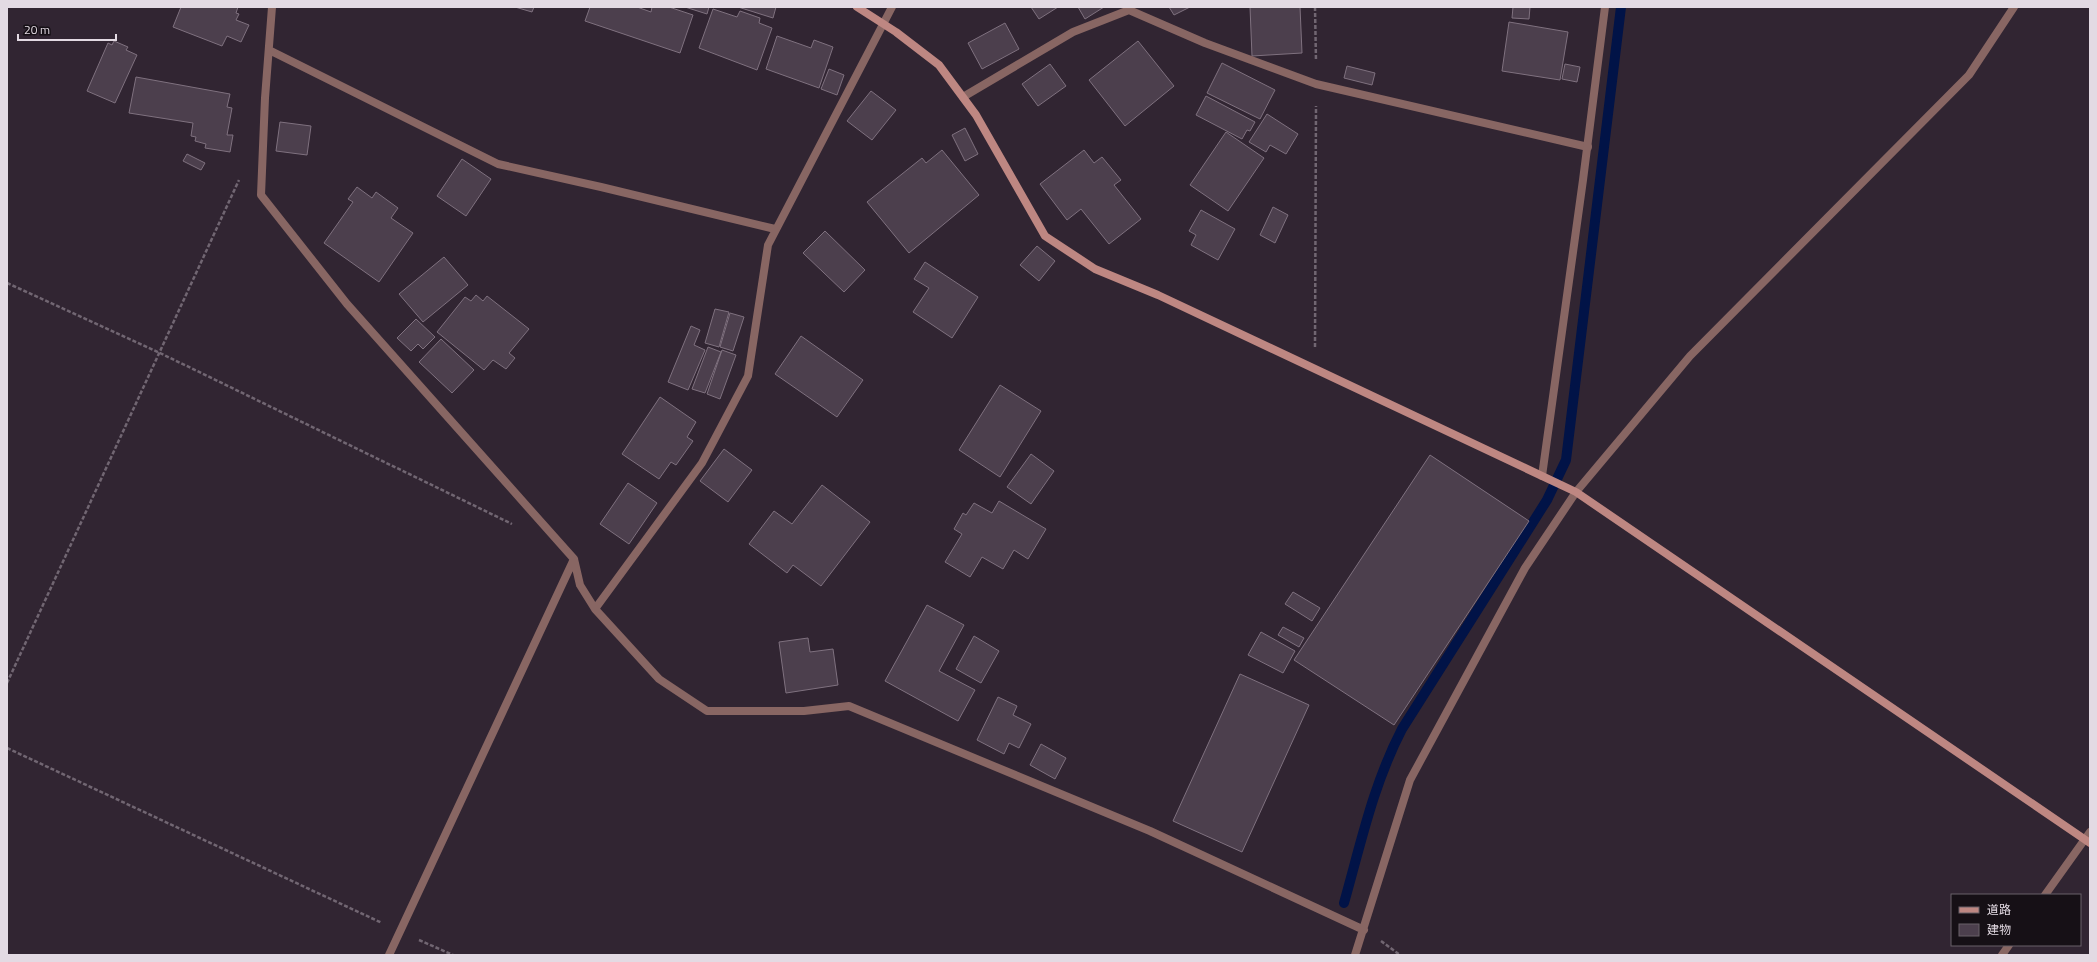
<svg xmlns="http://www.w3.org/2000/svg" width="2097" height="962" font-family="'Titillium Web','Noto Sans JP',sans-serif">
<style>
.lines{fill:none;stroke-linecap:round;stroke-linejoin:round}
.stream{stroke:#011347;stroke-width:10}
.building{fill:#4c3f4d;stroke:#7f717f}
.path{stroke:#716672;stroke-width:2.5;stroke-dasharray:4 2;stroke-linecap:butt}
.lane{stroke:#886663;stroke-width:8}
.street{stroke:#886663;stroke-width:8}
.secondary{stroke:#be8782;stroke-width:8}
</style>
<rect width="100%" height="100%" fill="#312532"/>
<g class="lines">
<path class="stream" d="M1344 903C1361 843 1373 785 1402 729L1547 500 1566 460 1621 7"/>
</g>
<path class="building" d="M181 7H238L236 13 239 14 236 20 249 25 241 42 227 36 222 46 173 27Z
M515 7H534L532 12Z
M590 7H637L651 12 652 7H669L693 15 680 53 585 21Z
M685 7H709L707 14Z
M738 7H776L773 18Z
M1031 7H1058L1039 19Z
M1078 7H1104L1085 19Z
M1169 7H1190L1174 15Z
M1250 7H1300L1302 53 1252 56Z
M1513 7H1530L1529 19 1512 18Z
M713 9 737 17 740 11 760 18 759 23 772 28 757 70 699 48Z
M1509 22 1568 32 1560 80 1502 71Z
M1005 23 1019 49 982 69 968 43Z
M777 36 811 48 814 40 833 47 819 88 766 69Z
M114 41 128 47 126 50 137 55 115 103 87 91 108 43 112 45Z
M1138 41 1174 86 1125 126 1089 80Z
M1222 63 1275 90 1260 119 1207 93Z
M1050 64 1066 86 1038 106 1022 84Z
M1565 64 1580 67 1577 82 1562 79Z
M1347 66 1375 73 1372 85 1344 78Z
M829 69 844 75 837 95 821 89Z
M136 77 230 94 227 107 232 108 227 135H233L230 152 205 148 206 144 195 141 196 137 191 136 193 123 129 113Z
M871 91 896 110 872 140 847 121Z
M1206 96 1255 122 1250 131 1247 130 1242 139 1196 115Z
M1267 114 1298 134 1286 154 1270 145 1266 152 1249 142Z
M280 122 311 126 307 155 276 151Z
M965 128 978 154 965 161 952 135Z
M1226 132 1264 158 1228 211 1190 185Z
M942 150 979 195 909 253 867 202 922 158 926 163Z
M1084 150 1094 163 1102 157 1121 180 1114 185 1141 219 1109 244 1081 209 1067 220 1040 184Z
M187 154 205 163 201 170 183 161Z
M462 159 491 179 466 216 437 196Z
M357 187 372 198 376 192 398 208 391 218 413 233 379 282 324 243 353 202 348 199Z
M1273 207 1288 215 1275 243 1260 235Z
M1201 210 1235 229 1218 260 1191 245 1196 235 1189 231Z
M825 231 865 270 844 292 803 253Z
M1037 246 1055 261 1039 281 1020 265Z
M444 257 468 285 423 322 399 294Z
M925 262 978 297 952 338 913 312 929 288 914 279Z
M476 295 483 301 487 296 529 329 509 353 515 358 506 369 493 360 484 370 437 332 465 297 471 301Z
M715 309 729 312 719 347 705 343Z
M730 313 744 317 733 351 720 347Z
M416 319 435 337 423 349 418 344 411 351 397 338Z
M691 326 700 330 694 345 705 350 688 390 668 382Z
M801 336 863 380 837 417 775 374Z
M441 339 474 370 452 393 419 362Z
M708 347 721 352 705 393 692 389Z
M722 350 736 355 720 399 707 394Z
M1000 385 1041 411 1000 477 959 450Z
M660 397 696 422 687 437 693 441 676 465 671 462 659 479 622 454Z
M724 449 752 470 728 502 700 481Z
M1031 454 1054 471 1031 504 1007 487Z
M1430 455 1529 521 1394 725 1294 660Z
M628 483 657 503 629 544 600 524Z
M822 485 870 522 821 586 793 565 787 573 749 544 774 511 792 524Z
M999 501 1046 529 1028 559 1014 550 1003 569 982 557 970 577 945 562 962 534 954 529 963 513 966 515 974 503 992 513Z
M1293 592 1320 608 1312 621 1285 604Z
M927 605 964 625 939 671 975 690 958 721 885 681Z
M1283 627 1304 638 1299 647 1278 635Z
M1261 632 1295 651 1283 673 1248 655Z
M974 636 999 651 981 683 956 669Z
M808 638 810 652 833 649 838 685 786 693 779 642Z
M1240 674 1309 705 1242 852 1173 821Z
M998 697 1017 706 1013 715 1031 724 1019 748 1009 743 1004 754 977 740Z
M1041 744 1066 758 1055 779 1030 765Z"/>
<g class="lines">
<path class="path" d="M1315 7 1316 61
M7 283 160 353 512 524
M1315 347 1316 106
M7 683 239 180
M7 748 382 923
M419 940 453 955
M1381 941 1400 955"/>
<path class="lane" d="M963 97 1073 32 1129 10 1205 43 1316 84 1588 147"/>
<path class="street" d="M272 7 265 98 261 195 347 304 574 559 580 585 595 609 702 463 748 376 768 245 892 7
M269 50 498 164 601 187 775 229
M1542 476 1583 180 1605 7
M595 609 659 679 707 711H804L849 706 1150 831 1364 930
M2045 895 2090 832
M389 955 574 559
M1355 955 1410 780 1525 568 1576 492 1690 356 1969 75 2014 7
M2002 955 2009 945"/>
<path class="secondary" d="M857 7 896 32 939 65 976 115 1045 236 1095 269 1158 295 1576 492 2090 843"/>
</g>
<rect width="2097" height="962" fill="none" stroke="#e3dae3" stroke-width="16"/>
<rect x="1951" y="894" width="130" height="52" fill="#161016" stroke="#686168"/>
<rect x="1959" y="907" width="20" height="6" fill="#be8782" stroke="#686168"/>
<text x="1987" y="914" font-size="12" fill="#e3dae3">道路</text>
<rect x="1959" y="924" width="20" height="12" fill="#4c3f4d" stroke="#686168"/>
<text x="1987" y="934" font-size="12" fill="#e3dae3">建物</text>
<path d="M18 34v6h98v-6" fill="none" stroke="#e3dae3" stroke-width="2"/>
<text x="24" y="34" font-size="12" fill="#e3dae3" stroke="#161016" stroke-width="3" paint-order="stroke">20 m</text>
</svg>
